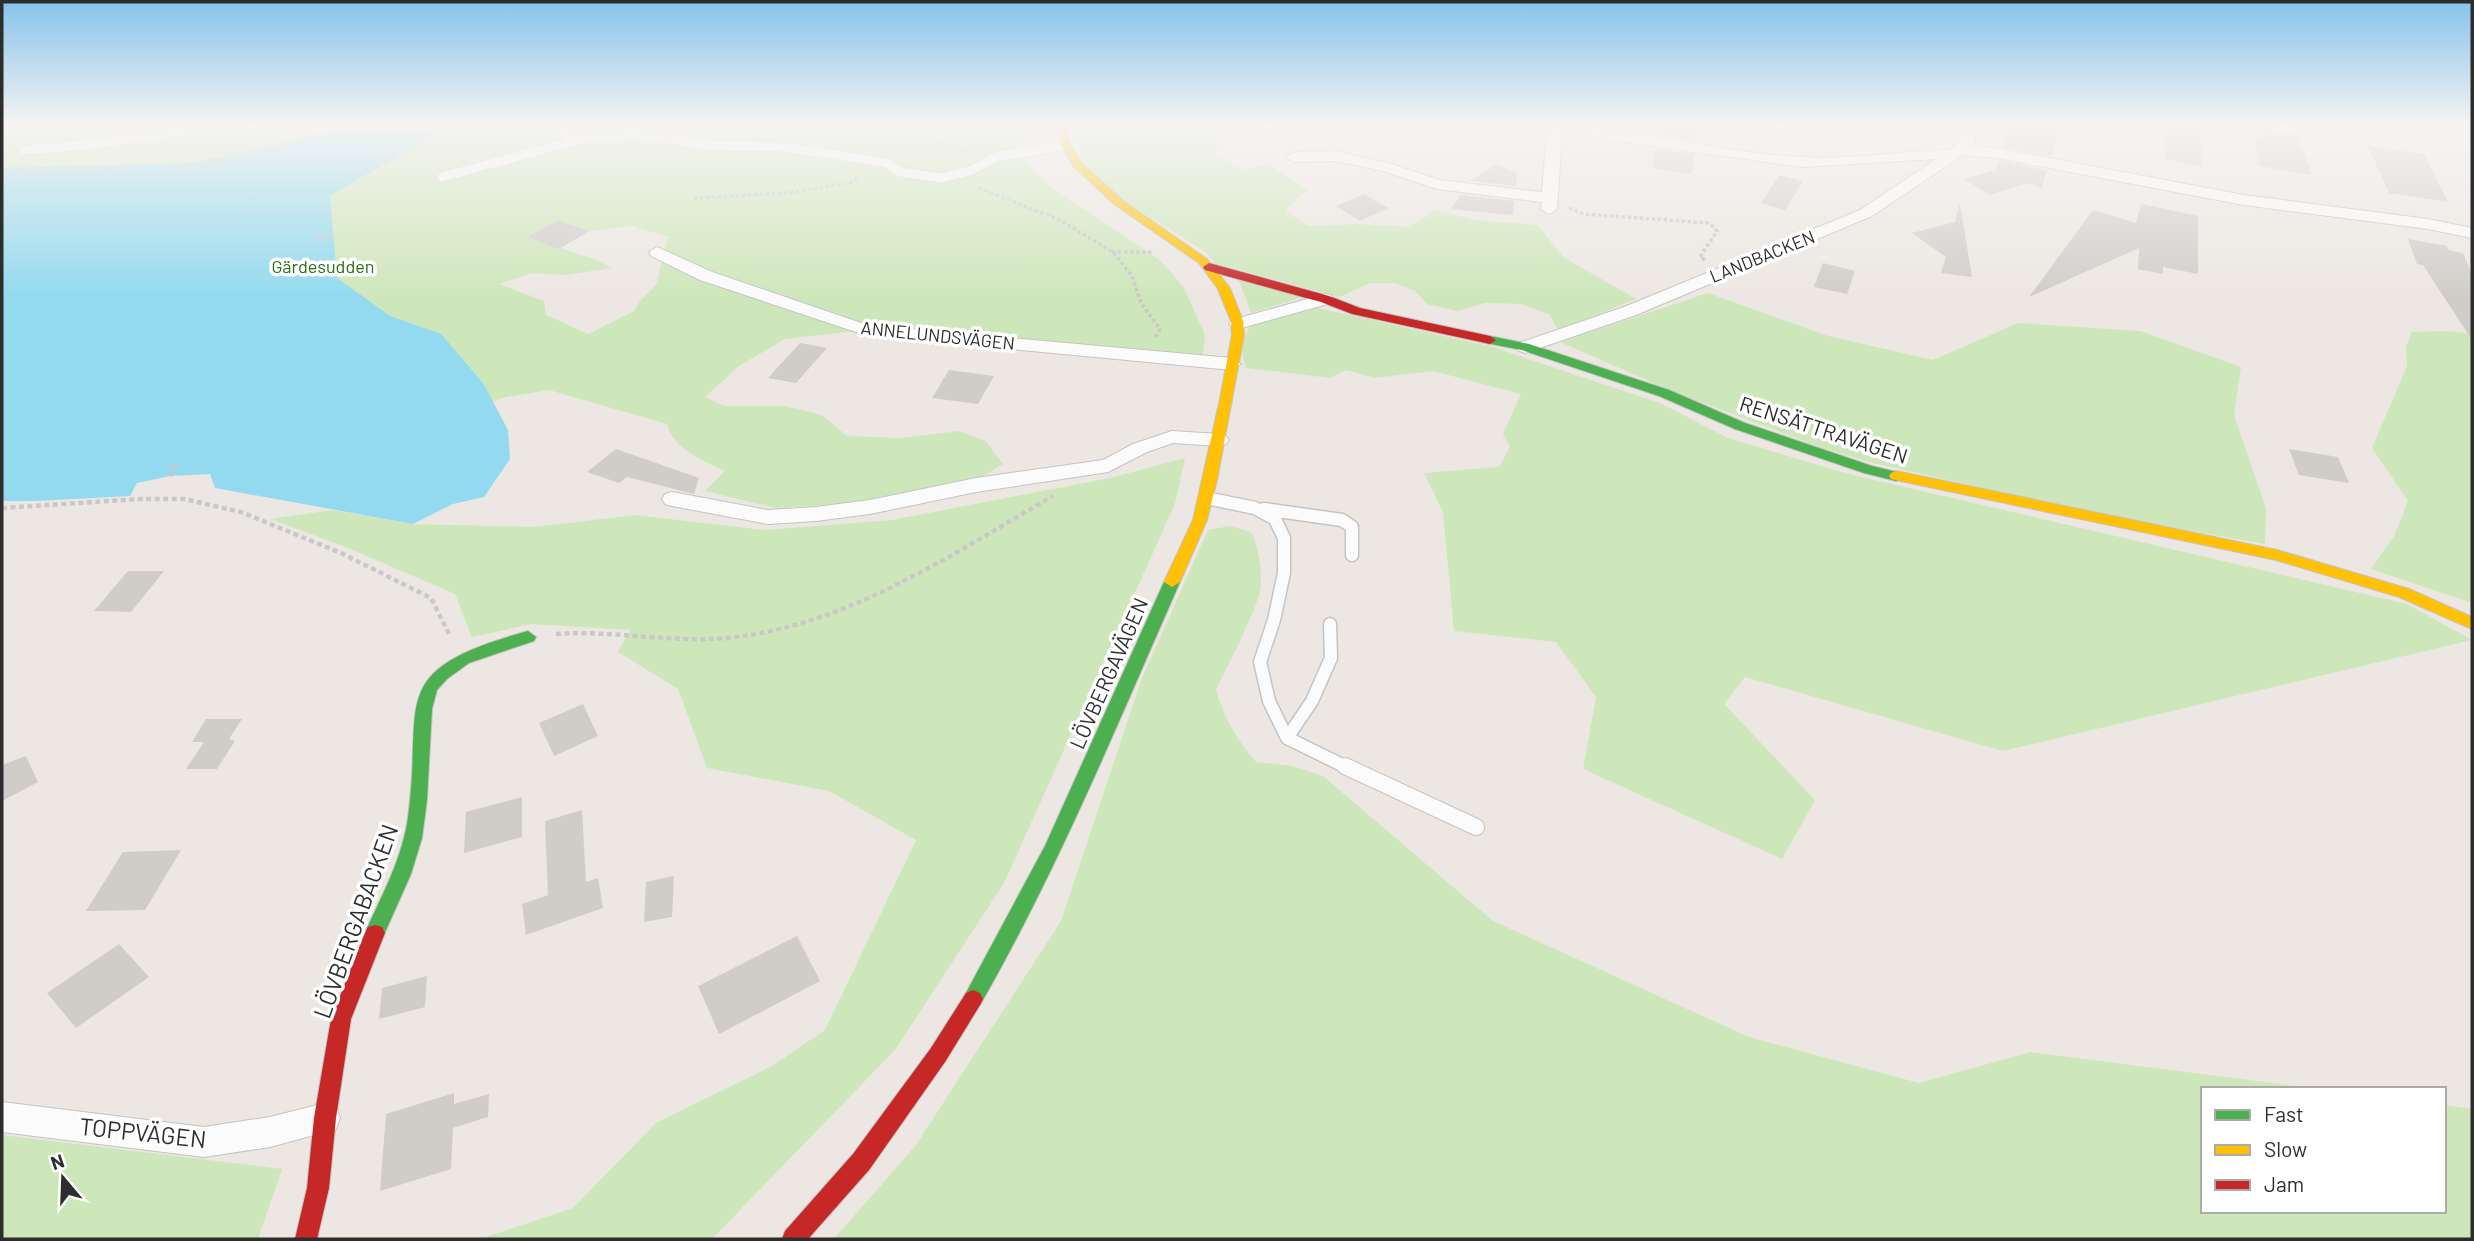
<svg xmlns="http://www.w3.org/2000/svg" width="2474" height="1241" font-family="Barlow,sans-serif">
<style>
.green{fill:#cee7ba;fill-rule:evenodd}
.water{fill:#93d9ef}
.building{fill:#d0cdc9}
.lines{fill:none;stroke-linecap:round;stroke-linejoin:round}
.lane-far2-casing{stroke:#c5c3c3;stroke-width:10}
.lane-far1-casing{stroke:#c5c3c3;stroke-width:15}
.lane-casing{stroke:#c5c3c3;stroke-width:18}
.street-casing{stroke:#c5c3c3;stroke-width:2}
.fast-casing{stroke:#c5c3c3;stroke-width:2}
.slow-casing{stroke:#c5c3c3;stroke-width:2}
.jam-casing{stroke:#c5c3c3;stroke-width:2}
.path-far1{stroke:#c8c8c8;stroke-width:3.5;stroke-dasharray:3.5 2.5;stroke-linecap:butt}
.path{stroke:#c8c8c8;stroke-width:4.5;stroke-dasharray:5 3.5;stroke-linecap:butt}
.lane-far2{stroke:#fcfbfb;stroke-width:9}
.lane-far1{stroke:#fcfbfb;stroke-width:12}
.lane{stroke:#fcfbfb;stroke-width:16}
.street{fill:#fcfbfb;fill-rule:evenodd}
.fast{fill:#4caf50;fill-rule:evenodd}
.slow{fill:#ffc107;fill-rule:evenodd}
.jam{fill:#c62828;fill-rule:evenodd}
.labels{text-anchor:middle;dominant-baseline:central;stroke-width:7;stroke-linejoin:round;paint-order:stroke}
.far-street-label{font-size:18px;fill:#2d2d2d;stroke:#fff}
.far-park-label{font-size:18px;fill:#2b6f17;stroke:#fff}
.street-label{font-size:21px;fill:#2d2d2d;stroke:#fff}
.near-street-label{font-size:24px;fill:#2d2d2d;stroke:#fff}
</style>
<rect width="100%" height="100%" fill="#ece7e2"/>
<path class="green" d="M2 124H1022C1024 138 1029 150 1028 163L1045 183 1161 261 1184 288 1205 335 1202 359 865 330 785 339 739 366 705 397 724 406H785L822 415 847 436 900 438 959 431 986 441 1003 464 980 478 843 504 776 508 705 491 725 471C702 460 674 450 667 424L549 390 501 398 477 410 2 309ZM558 220 589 231 632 226 668 237 656 285 640 301 634 311 588 334 546 315 544 301 499 284 532 273 566 275 612 268 594 259 529 237Z
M1069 124H1124L1164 130 1176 124H1232L1224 130 1214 155 1243 170 1268 164 1307 190 1285 211 1308 226 1359 224 1408 227 1437 210 1474 220 1538 225 1563 257 1636 299 1558 331 1550 315 1522 304 1485 303 1457 311 1427 304 1415 291 1396 283H1371L1339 297 1215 263 1203 250 1109 192 1082 157Z
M1238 278 1303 297 1251 313Z
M1708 293 1828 336 1933 360 2018 323 2140 331 2241 367 2234 415 2266 508 2265 544 2106 516 1873 463 1823 448 1674 392 1560 342Z
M1318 308 1493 347 1660 403 1728 438 1845 473 2407 604 2472 640 2003 751 1745 677 1724 704 1815 800 1782 859 1583 769 1596 697 1556 642 1454 631 1443 512 1424 473 1499 467 1510 447 1503 434 1521 394 1433 371 1374 378 1346 370 1330 378 1246 368 1240 344 1251 325Z
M2448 331 2472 334V603L2371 569 2394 536 2408 501 2372 448 2407 366 2406 346 2412 332Z
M1185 458 1175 504 1004 883 895 1050 712 1239H480L573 1208 656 1123 772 1066 825 1030 916 840 829 791 707 768 678 689 618 652 630 630 531 624 472 637 455 594 348 548 270 519 332 510 413 524 535 527 635 515 765 530 892 520 1110 478Z
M1230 526 1251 532C1259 549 1264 576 1259 595 1249 627 1230 659 1216 690 1224 718 1237 740 1256 762L1293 766 1323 776 1493 921 1749 1037 1919 1083 2031 1052 2319 1089H2203V1211H2444V1105L2472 1109V1239H834L916 1145 1061 921 1142 678 1208 530Z
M2 1135 282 1169 258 1239H2Z"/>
<path class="water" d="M346 124H423L437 135 330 195 337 278 390 316 441 334 483 383 508 430 510 459 484 497 453 504 413 524 215 488 210 474 170 476 137 483 130 496 36 501H2V168L189 163 251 151Z"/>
<path class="building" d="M1660 124H1698L1696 141 1658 135Z
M2010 124H2063L2051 156 2003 147Z
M2164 124 2200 128 2202 166 2165 159Z
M2258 127 2298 133 2312 175 2260 166 2254 137 2260 138Z
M2368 146 2424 154 2448 202 2389 193Z
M1655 149 1694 154 1691 174 1652 168Z
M1998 161 2047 170 2042 188 2027 183 1990 195 1964 179 1995 170Z
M1497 164 1517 173 1516 186 1470 181Z
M1779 175 1803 181 1785 210 1761 203Z
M1364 194 1388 208 1360 221 1336 206Z
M1461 195 1514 201 1513 215 1450 209Z
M1960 203 1968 253 1972 277 1941 273 1946 257 1912 233 1955 222Z
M2141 204 2198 216V274L2163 267V274L2138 269 2139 248 2029 297 2093 210 2136 223Z
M558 220 589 231 559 249 528 237Z
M2408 239 2447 246 2448 250 2463 253 2472 275V340L2423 265 2417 264Z
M1823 263 1855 271 1847 294 1814 287Z
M800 343 827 348 796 383 768 378Z
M949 370 994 376 978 404 932 398Z
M616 449 699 478 694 494 627 477 619 483 587 472Z
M2289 449 2338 457 2349 483 2299 475Z
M128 571H164L131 612 94 611Z
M583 704 598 736 554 756 539 723Z
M206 719H242L229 739 235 741 217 769H186L204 742H192Z
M26 756 38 782 2 801V765Z
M522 797V837L464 853 466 812Z
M582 810 586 882 598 878 603 908 526 935 522 904 548 895 545 821Z
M181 850 145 910 86 911 123 852Z
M674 876 672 917 644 922 646 882Z
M797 936 820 981 719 1034 698 986Z
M119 944 149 977 76 1028 47 993Z
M427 976 425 1007 379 1019 382 988Z
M454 1093V1104L489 1094 488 1117 453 1128 451 1169 380 1191 386 1114Z"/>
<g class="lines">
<defs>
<path id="lane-far2" d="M554 124 573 141
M24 150 87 145 231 124
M442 177 593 136 636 133 711 146 786 147 887 163 900 172 941 178 970 171 998 156 1065 146"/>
<path id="lane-far1" d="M1206 498 1255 508 1275 519 1284 538V573L1274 620 1260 662 1269 701 1287 738 1348 768
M1264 509 1342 520 1352 527V555
M1287 738 1312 701 1331 658 1330 624"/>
<path id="lane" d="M1345 766 1476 827"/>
<path id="street" d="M1532 124C1622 124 1711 152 1801 157 1850 160 1901 151 1950 150L1960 141 1962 124H1976L1975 141 1971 146 1996 148 2244 195 2428 219 2472 228V238L2428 229 2244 205 1996 158 1963 155 1872 216 1636 315 1525 353 1519 351 1516 347 1519 343 1624 307 1860 210 1936 159 1802 167 1610 140 1567 130 1562 132 1557 209 1549 214 1541 209 1542 202 1437 189 1383 171 1335 161 1294 162 1286 157 1294 152 1335 151 1392 164 1439 180 1542 192 1547 131Z
M657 247 712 272 867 325 1232 358 1241 364 1232 370 865 335 700 280 651 256 649 252Z
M1325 294 1331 295 1334 299 1331 303 1238 329 1229 324 1232 320Z
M1172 431 1219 434 1226 436 1229 440 1226 444 1219 446 1173 443 1147 452 1108 472 976 492 870 514 816 521 768 524 672 506 665 504 662 499 665 494 672 492 768 510 816 507 870 500 976 478 1103 460 1133 444Z
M2 1102 204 1127 270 1117 325 1103 336 1107 340 1118 336 1129 270 1147 204 1157 2 1132Z"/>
<path id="fast" d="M1490 336 1529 344 1669 390 1745 423 1872 466 1901 473 1903 476 1896 481 1864 473 1735 429 1659 396 1522 350 1486 343V337Z
M1172 577 1180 582C1117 725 1058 869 980 1005L973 1008 966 1005 963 999 966 993 1045 846 1164 582Z
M528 631 536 637 534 641 469 663 447 679 437 690 432 709 427 800 422 838 411 874 382 939 375 941 368 939 365 933C381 897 400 863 407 824 426 701 380 672 528 631Z"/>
<path id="slow" d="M1057 124H1067L1071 145 1082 163 1122 200 1207 259 1230 288 1243 321 1244 335 1217 480 1207 520 1180 582 1172 587 1164 582 1193 520 1220 399 1232 335 1231 321 1218 289 1199 263 1114 204 1074 167 1061 145Z
M1896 471 2277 550 2409 589 2472 617V629L2399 597 2276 560 1891 479 1889 476 1891 473Z"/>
<path id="jam" d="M1209 263 1329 296 1360 308 1490 336 1496 340 1490 344 1352 314 1321 302 1205 270 1203 267Z
M375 925 382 927 385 933 351 1019 336 1118 329 1188 317 1239H295L307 1188 314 1118 331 1019 365 933 368 927Z
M973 990 980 993 983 999 980 1005 945 1062 869 1170 808 1239H782L785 1231 853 1154 931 1048 966 993Z"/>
</defs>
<use href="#lane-far2" class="lane-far2-casing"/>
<use href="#lane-far1" class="lane-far1-casing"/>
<use href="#lane" class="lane-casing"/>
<use href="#street" class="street-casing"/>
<use href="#fast" class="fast-casing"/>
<use href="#slow" class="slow-casing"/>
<use href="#jam" class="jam-casing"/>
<path class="path-far1" d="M921 124 929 140 968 150
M2 129 27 124
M173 169 251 154 346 126
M2 174 127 166
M353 176 391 156
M979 188 1060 220 1114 253 1132 276 1141 303 1160 329 1155 338
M694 198 787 193 849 183 858 178
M1569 208 1584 214 1709 223 1717 231 1700 257 1705 260
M317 239 333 235
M1112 252H1152"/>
<path class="path" d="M170 476 177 463
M2 508 140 499H184L241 512 341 553 431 598 450 636
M556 634C613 630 670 643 727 638 848 626 950 555 1053 496"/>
<use href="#lane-far2" class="lane-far2"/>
<use href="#lane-far1" class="lane-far1"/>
<use href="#lane" class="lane"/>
<use href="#street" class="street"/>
<use href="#fast" class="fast"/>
<use href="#slow" class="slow"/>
<use href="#jam" class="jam"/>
</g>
<linearGradient id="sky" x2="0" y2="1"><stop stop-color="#86c3eb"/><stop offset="0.42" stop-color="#f6f4f2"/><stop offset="1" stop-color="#f6f4f2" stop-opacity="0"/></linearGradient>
<rect width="2474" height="298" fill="url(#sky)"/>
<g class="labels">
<g class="far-street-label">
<text transform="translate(1762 256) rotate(-22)">LANDBACKEN</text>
<text transform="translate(938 335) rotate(6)">ANNELUNDSVÄGEN</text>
</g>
<g class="far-park-label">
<text x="323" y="266">Gärdesudden</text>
</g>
<g class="street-label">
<text transform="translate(1824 429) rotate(18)">RENSÄTTRAVÄGEN</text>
<text transform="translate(1108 673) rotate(-66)">LÖVBERGAVÄGEN</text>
</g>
<g class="near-street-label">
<text transform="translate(355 921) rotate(-70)">LÖVBERGABACKEN</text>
<text transform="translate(143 1132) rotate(6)">TOPPVÄGEN</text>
</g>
</g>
<rect width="2474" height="1241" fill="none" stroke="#2d2d2d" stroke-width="7"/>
<rect x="2201" y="1087" width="245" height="126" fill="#ffffff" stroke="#ababab" stroke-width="2"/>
<rect x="2215" y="1110" width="35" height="10" fill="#4caf50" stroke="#ababab" stroke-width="2"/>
<text x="2264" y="1122" font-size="21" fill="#2d2d2d">Fast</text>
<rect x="2215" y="1145" width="35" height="10" fill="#ffc107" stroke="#ababab" stroke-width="2"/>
<text x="2264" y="1157" font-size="21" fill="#2d2d2d">Slow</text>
<rect x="2215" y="1180" width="35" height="10" fill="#c62828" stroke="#ababab" stroke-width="2"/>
<text x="2264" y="1192" font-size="21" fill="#2d2d2d">Jam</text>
<g transform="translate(63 1178) rotate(341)" stroke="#ffffff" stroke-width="5" paint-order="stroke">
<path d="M0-5L12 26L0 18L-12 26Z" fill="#2d2d2d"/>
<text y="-10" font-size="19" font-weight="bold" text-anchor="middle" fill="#2d2d2d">N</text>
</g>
</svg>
